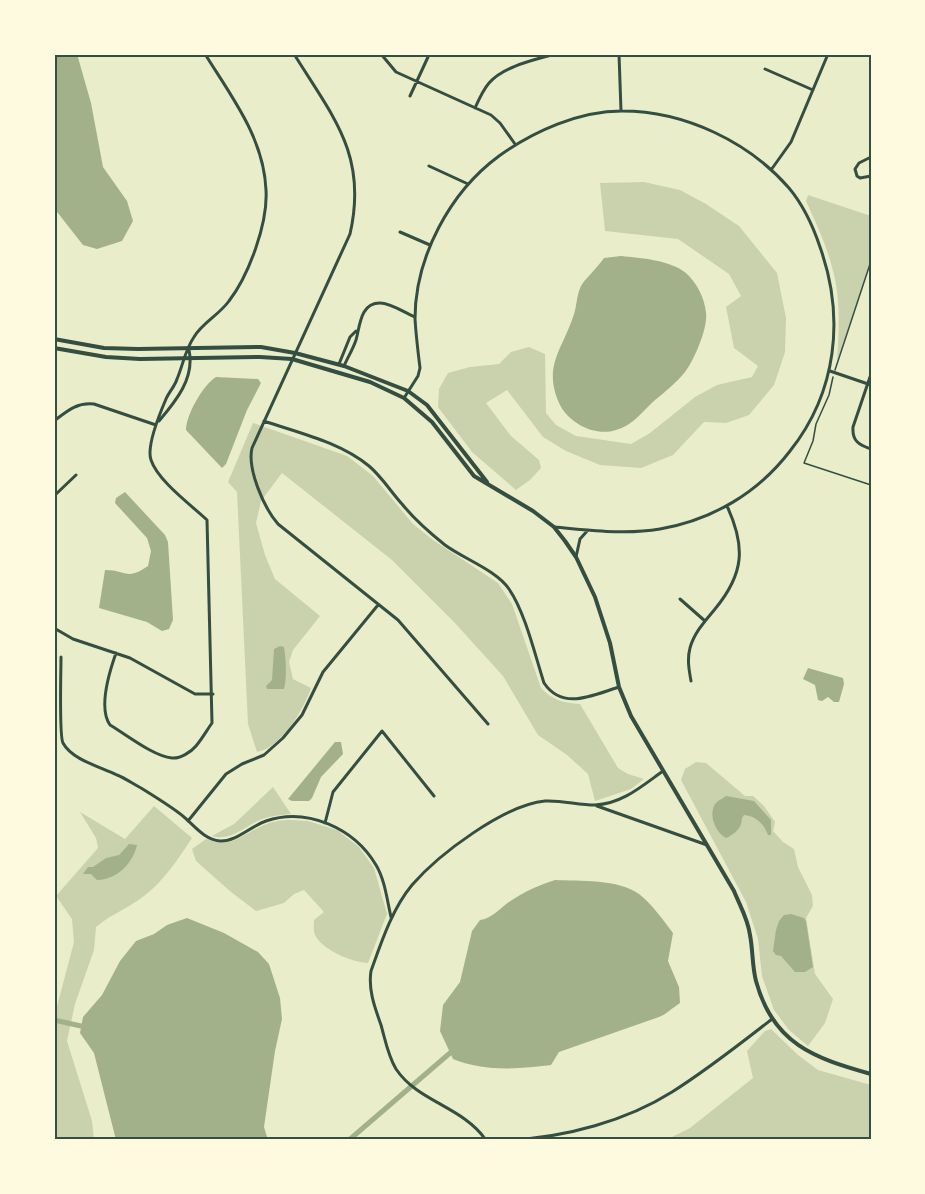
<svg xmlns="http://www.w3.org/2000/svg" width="925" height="1194" font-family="Ubuntu,sans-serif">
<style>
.green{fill:#cad2ad}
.water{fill:#a3b18a}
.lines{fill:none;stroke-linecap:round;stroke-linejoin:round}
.canal{stroke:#a3b18a;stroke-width:5}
.path{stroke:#344e41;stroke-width:1.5}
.minor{stroke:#344e41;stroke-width:3}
.tertiary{stroke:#344e41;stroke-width:4}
.neatline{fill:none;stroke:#344e41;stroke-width:2}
</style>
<rect width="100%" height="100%" fill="#e9edc9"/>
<path class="green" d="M644 182 680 190 706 204 739 226 777 273 786 318 785 352 774 385 749 415 726 423 704 422 673 455 641 468 600 465 566 451 543 437 507 390 486 403 511 436 539 460 541 468 530 480 516 490 472 452 438 407 439 389 448 373 470 367 499 364 511 352 529 347 545 354 546 413 556 425 576 436 631 444 650 433 695 397 717 385 752 377 758 366 734 348 726 307 741 296 729 274 678 239 605 231 600 183Z
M808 195 871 216V261L837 361C839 330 841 298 832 267 826 244 816 223 806 201Z
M253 423 347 456 373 476 413 524 433 540 498 583 512 604 541 688C552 700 564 703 580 704L618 768 628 774 644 779 631 789 595 801 588 774 567 755 538 735 503 676 454 622 392 560 282 473 261 501 256 523 265 555 275 579 320 616 293 650 289 662 293 679 311 688C304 709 281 748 257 752L248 724 237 492 228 482Z
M696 762 706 763 745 796H753L764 806 775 822 773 831 783 842 794 849 798 867 812 895 813 906 806 918 815 974 833 999 825 1023 808 1046 789 1030 774 1010 762 976 758 939 746 902 681 780 685 769Z
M273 787 291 814C281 815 271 816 262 819 245 826 231 842 212 836L234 824Z
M154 806 192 838C178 859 164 881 144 896 129 908 111 914 96 927L94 950 75 1004 67 1041 92 1121 94 1140H54V1018L74 942 72 919 56 896 98 848 96 838 80 812 125 839Z
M292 820 308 821 337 830 359 847 374 868 387 914 368 963C353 963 321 949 315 935 313 930 314 925 314 920L324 912 304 890 294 894 284 903 256 911 231 892 196 861 192 849 206 839C232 849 241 835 264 825 273 821 282 820 292 820Z
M771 1029 798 1055 818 1070 871 1085V1140H666L690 1128 753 1078 747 1051 765 1031Z"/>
<path class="water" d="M54 54H77L91 103 103 167 127 201 133 221 122 241 97 249 83 245 54 208Z
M621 256C641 258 670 260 686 273 697 283 705 299 706 313 708 328 694 360 685 372 676 383 666 391 655 400 643 411 632 426 616 430 595 437 568 423 559 403 543 366 562 350 573 317 577 308 576 296 581 286 584 280 598 267 604 258Z
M216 377 258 379 261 383 247 410 226 464 222 468 186 430C186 415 203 385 216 377Z
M125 492 165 535 168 542 173 620 169 629 162 631 147 622 99 608 105 570C127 570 126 581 148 566L151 551 147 538 115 503 116 498Z
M280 646 284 647C286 659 287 678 284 689H267L266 686 272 680 274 649Z
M808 668 843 678 844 684 839 702H834L828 697 822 701 818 700 815 685 803 679Z
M335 742H341L343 754 321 777 312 798 309 801H292L288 799Z
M726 796 754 801 771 820V835H768C764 824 756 816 744 815L742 818C742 828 735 834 726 838 716 833 709 817 714 806 716 801 722 799 726 796Z
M129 844 137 845C133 863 117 880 97 880L91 874H83L88 867H93L106 858 119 855Z
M555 880C579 881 619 879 639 894 652 904 663 920 673 933L668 961 679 987 680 1003C672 1008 667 1014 659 1017L559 1052 551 1065C518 1069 485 1072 453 1059L440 1031 443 1005 460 982 472 931 480 920C492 919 502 906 512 900 526 891 539 885 555 880Z
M791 914 804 918 806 921 813 967 805 972H795L781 956 776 955 773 951 776 930 779 921 784 915Z
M187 918 224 933 258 952 269 964 280 998 282 1019 275 1051 264 1127 268 1140H116L94 1053 80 1033 83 1017 102 995 120 961 136 941 154 934 167 925Z"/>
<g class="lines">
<path class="canal" d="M54 1020 81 1026
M349 1140 450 1053"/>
<path class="path" d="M835 370 871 261
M833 377 829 395 816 424 813 441 804 463 871 485"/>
<path class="minor" d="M294 54C333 117 368 155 350 234L252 448C247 469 264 508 278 524L398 620 488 724
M381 54 396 72 491 115 500 123 515 144
M619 54 621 111
M765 69 813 90
M410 96 428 57
M475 108C479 99 483 90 489 83 504 66 534 60 555 54
M871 157 859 163 855 169 857 176 860 178 871 176
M429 166 468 184
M771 170 791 142 828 54
M400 232 430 245
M339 364 350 337 356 331
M344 366C348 357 353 349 356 340 360 326 360 303 380 303 391 303 405 313 415 317
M830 371 871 385
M871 374 853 427C852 441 859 445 871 449
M404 398 418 376 420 368C418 352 416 335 415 319 415 257 450 192 499 156 534 131 579 111 622 111 685 111 749 142 789 188 804 206 813 226 820 247 845 317 837 392 790 451 758 493 712 520 660 529 625 535 589 530 554 527
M54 421C67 411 77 402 94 404L156 425
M159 421C176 401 195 378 189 350
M264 421C299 433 340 442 369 466 382 477 391 492 402 504 414 519 430 533 445 545 464 559 496 570 509 589 525 612 535 655 544 683 563 711 593 695 619 687
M54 496 76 475
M576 557 580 539 588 530
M680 599 705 621
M54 628 73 639 130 658 195 694H213
M116 653C110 670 98 708 110 725 127 735 153 756 172 758 180 759 191 752 196 746 202 739 207 730 212 723L207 520C191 505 158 481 151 460 146 446 160 413 166 399 169 392 175 386 177 379 183 365 185 350 194 337 202 323 219 315 229 301 249 275 268 223 266 190 264 138 231 96 205 54
M61 657C61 670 59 736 63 743 72 760 101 767 117 775 125 778 133 784 141 788 154 796 167 804 179 813 193 823 202 839 220 841 236 842 251 826 266 821 307 807 354 828 376 865 385 880 387 900 391 917
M691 681C689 670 687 659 690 648 694 633 705 621 715 609 744 574 746 547 727 506
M597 806 707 845
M188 821 226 774 242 764 264 755 283 738 302 715 323 672 378 605
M325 823 333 792 382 731 434 796
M486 1140C462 1106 418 1102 396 1069 388 1056 385 1039 381 1025 375 1008 368 990 371 971 381 943 392 909 412 885 439 854 504 805 545 801 562 800 578 805 595 805 622 804 642 786 663 771
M511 1140C566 1137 626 1121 672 1092 707 1070 740 1044 772 1019"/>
<path class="tertiary" d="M54 339 104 348 138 349 261 347 295 353 344 366 408 391 427 405 487 482
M54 348 106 357 140 359 260 357 292 359 370 382 404 398 432 422 474 476 533 511 554 527 565 541 576 557 595 597 610 643 619 687 631 716 734 891C740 906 748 919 750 935 753 950 752 966 756 981 773 1044 814 1058 871 1074"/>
</g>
<rect width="925" height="1194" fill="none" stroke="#fefae0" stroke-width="111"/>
<rect x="56" y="56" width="814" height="1082" class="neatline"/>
</svg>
